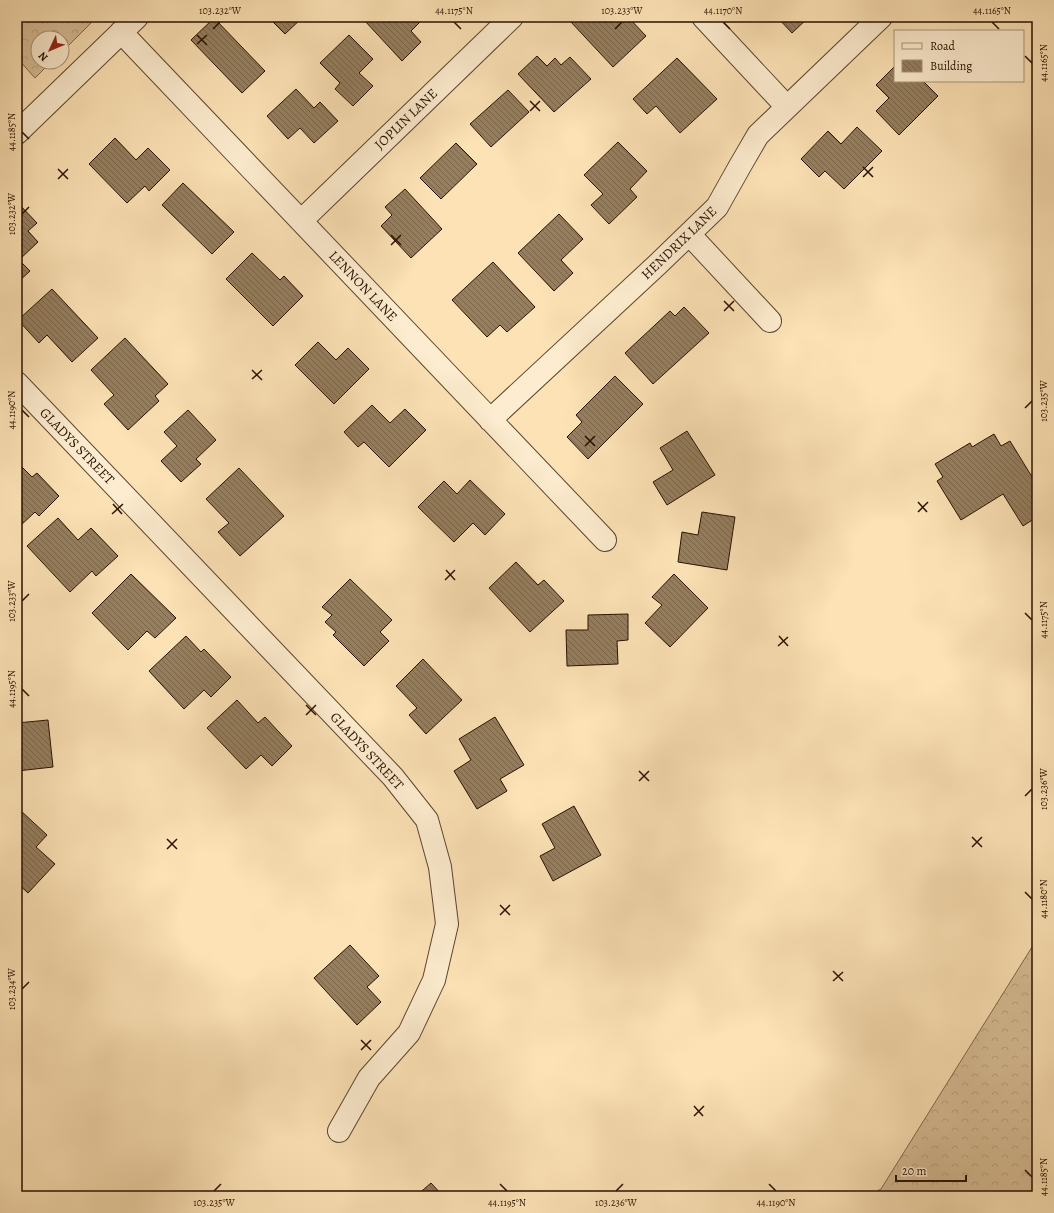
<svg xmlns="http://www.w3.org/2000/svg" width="1054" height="1213" font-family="Alegreya,serif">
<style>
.forest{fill:url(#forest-crowns);stroke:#80684b}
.building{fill:url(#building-back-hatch);stroke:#281100}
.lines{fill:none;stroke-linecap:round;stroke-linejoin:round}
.minor-casing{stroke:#5d452d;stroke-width:24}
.minor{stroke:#fdeccf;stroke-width:22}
.ticks{fill:none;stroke:#281100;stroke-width:1.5}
.labels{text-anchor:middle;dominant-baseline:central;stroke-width:3;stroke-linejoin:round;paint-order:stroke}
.street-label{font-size:14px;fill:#281100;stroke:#fdeccf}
.neatline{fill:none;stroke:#281100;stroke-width:1.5}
.ticks-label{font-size:10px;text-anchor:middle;fill:#281100}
</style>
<defs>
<pattern id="forest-crowns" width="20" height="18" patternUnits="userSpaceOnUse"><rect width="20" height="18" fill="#d8be96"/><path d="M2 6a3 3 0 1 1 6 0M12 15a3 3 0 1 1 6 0" fill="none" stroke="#b9a280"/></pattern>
<pattern id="building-back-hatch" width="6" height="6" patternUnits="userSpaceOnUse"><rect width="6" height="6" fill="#967e5e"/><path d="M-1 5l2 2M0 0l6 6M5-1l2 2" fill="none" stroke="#7a664b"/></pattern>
</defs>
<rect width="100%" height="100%" fill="#fce2b5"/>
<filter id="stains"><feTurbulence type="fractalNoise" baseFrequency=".005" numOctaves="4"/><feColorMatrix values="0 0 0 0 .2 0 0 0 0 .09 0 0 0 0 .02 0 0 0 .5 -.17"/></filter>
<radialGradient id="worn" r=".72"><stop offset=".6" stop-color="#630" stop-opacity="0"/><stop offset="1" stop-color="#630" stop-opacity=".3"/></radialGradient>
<path class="forest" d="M17 17H97L62 52V38H38V62H51L35 78 17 58Z
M1037 939V1196H868L881 1189Z"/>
<path class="building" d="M268 17H303L285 34Z
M367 17H422L423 19 411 31 421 42 402 61 364 20Z
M574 17H628L646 36 613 67 570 21Z
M777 17H809L792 33Z
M214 18 265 71 242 93 191 40Z
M349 35 373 59 359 73 373 86 353 106 335 89 340 83 320 63Z
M537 56 547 66 555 58 561 65 570 57 591 79 554 112 518 74Z
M677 58 717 99 680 133 656 106 647 114 633 99Z
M895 66V81H925L924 82 938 96 899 135 876 111 889 98 876 85Z
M296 89 314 108 320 102 338 121 314 143 300 128 288 139 267 116Z
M508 90 529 112 491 147 470 124Z
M857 127 882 151 844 189 825 171 819 177 801 159 828 131 841 144Z
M115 138 136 160 148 148 170 170 149 191 145 186 127 203 89 164Z
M618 142 647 171 630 189 637 197 609 224 591 205 603 194 584 175Z
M456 143 477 164 441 199 420 178Z
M183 183 234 232 212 254 162 205Z
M405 189 442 229 411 258 381 226 392 215 385 207Z
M17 202 37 223 28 231 38 242 19 260 30 271 17 283Z
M559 214 583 239 561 260 573 273 554 291 518 253Z
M252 253 280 280 284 276 303 296 273 326 226 279Z
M493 262 535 307 507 332 500 325 487 337 452 300Z
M52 289 98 338 72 362 47 335 39 343 18 320Z
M684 307 709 333 653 384 625 353 670 311 675 316Z
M125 338 168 384 155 396 159 401 128 430 104 404 114 395 91 370Z
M318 342 336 360 348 348 369 369 334 404 295 365Z
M615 376 643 404 588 459 567 437 582 422 576 415Z
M372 405 390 423 405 409 426 430 389 467 364 442 358 447 344 432Z
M188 410 216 440 196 459 201 464 181 482 161 461 177 446 164 432Z
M687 431 715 475 667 505 653 482 673 470 660 448Z
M994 434 1001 446 1010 441 1037 485V517L1023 526 1003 494 961 520 937 481 943 477 935 464 970 443 972 447Z
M17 462 32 477 37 473 59 496 39 516 35 512 20 526 17 523Z
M239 468 284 516 240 556 218 532 229 523 206 499Z
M470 480 505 514 485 535 473 523 454 542 418 507 444 481 457 494Z
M702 512 735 517 727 570 678 562 682 532 698 535Z
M58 518 78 540 91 528 118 556 96 576 92 571 70 592 27 546Z
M516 562 538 585 544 580 564 601 530 632 489 588Z
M131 574 176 618 155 638 147 631 128 650 92 613Z
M674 574 708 608 670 647 645 623 662 605 652 597Z
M350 579 392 620 380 632 389 641 364 666 333 635 336 632 325 622 332 615 322 607Z
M628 614V640L617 641 618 664 567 666 566 630H588V615Z
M186 636 201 652 204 649 231 677 211 697 204 690 184 709 149 671Z
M423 659 462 700 426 734 409 715 417 708 396 686Z
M237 700 258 723 265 717 292 746 272 766 261 755 246 769 207 728Z
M495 717 524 765 500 779 507 791 477 809 454 771 471 760 459 739Z
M48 720 53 767 17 771V723Z
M574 806 601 855 553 881 540 856 555 848 542 824Z
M20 810 47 835 36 847 55 864 28 893 17 883V813Z
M350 945 379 976 367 987 381 1002 357 1025 314 978Z
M431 1183 443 1196H416Z"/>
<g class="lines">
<defs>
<path id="minor" d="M703 17 787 107
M121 32 605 540
M17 133 137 17
M301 221 512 17
M689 234 770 321
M17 383 393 777 427 820 440 867 447 924 434 980 409 1033 369 1078 339 1131
M490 420 658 264 717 207 740 166 758 135 881 17"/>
</defs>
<use href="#minor" class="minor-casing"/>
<use href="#minor" class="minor"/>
</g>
<path class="ticks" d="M454 22 461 29M723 22 730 29M992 22 999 29M213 29 220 22M615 29 622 22M197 35 207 45M197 44 207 35M1025 56 1032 63M530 101 540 111M530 111 540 101M22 132 29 139M863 167 873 177M58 169 68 179M863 177 873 167M58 179 68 169M22 214 29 207M391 235 401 245M391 245 401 235M724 301 734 311M724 311 734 301M252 370 262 380M252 379 262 370M1025 408 1032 401M22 410 29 417M585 436 595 446M585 446 595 436M918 502 927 512M113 504 122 514M918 512 928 502M112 514 123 504M446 570 455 580M445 580 455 570M22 601 29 594M1025 613 1032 620M779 636 788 646M778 646 788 637M22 689 29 696M306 705 316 715M306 715 316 705M639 771 649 781M639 781 649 771M1025 796 1032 789M972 837 982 847M167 839 177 849M972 847 982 837M167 849 177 839M1025 892 1032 899M500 905 510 915M500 915 510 905M833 971 843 981M833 981 843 972M22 989 29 982M361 1040 371 1050M361 1050 371 1040M694 1106 703 1116M694 1116 704 1106M1025 1170 1032 1177M500 1184 507 1191M769 1184 776 1191M214 1191 221 1184M616 1191 623 1184"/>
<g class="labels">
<g class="street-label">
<text transform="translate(406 119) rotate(-44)">JOPLIN LANE</text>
<text transform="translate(679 243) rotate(-44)">HENDRIX LANE</text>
<text transform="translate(363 286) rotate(46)">LENNON LANE</text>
<text transform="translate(77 446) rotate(46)">GLADYS STREET</text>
<text transform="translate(367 751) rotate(47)">GLADYS STREET</text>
</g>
</g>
<rect width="1054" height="1213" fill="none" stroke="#fce2b5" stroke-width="44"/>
<rect x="894" y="30" width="130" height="52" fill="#fdeccf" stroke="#a8947c"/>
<rect x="902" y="43" width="20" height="6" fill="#fdeccf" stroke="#a8947c"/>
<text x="930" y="50" font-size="12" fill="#281100">Road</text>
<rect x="902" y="60" width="20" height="12" fill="url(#building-back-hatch)" stroke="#a8947c"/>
<text x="930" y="70" font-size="12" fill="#281100">Building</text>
<g transform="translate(50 50) rotate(226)"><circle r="19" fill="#fdeccf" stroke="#a8947c"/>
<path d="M0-3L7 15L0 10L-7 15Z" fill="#8f2418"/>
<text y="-6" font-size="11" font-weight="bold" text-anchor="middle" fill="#281100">N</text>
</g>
<path d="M896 1175v6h70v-6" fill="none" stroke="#281100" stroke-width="2"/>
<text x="902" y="1175" font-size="12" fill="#281100" stroke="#fdeccf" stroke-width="3" paint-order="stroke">20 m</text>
<rect x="22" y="22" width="1010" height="1169" class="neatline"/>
<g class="ticks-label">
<text x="220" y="14">103.232°W</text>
<text x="454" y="14">44.1175°N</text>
<text x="622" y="14">103.233°W</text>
<text x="723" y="14">44.1170°N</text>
<text x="992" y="14">44.1165°N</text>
<text transform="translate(1043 63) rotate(-90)" y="4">44.1165°N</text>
<text transform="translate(11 132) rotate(-90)" y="4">44.1185°N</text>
<text transform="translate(11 214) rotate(-90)" y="4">103.232°W</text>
<text transform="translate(1043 401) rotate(-90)" y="4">103.235°W</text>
<text transform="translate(11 410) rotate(-90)" y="4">44.1190°N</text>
<text transform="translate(11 601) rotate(-90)" y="4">103.233°W</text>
<text transform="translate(1043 620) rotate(-90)" y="4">44.1175°N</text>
<text transform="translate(11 689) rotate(-90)" y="4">44.1195°N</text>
<text transform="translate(1043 789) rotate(-90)" y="4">103.236°W</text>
<text transform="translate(1043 899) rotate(-90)" y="4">44.1180°N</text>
<text transform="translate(11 989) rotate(-90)" y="4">103.234°W</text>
<text transform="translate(1043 1177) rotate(-90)" y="4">44.1185°N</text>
<text x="214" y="1206">103.235°W</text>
<text x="507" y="1206">44.1195°N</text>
<text x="616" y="1206">103.236°W</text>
<text x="776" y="1206">44.1190°N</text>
</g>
<rect width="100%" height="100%" filter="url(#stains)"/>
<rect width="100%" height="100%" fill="url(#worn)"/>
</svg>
